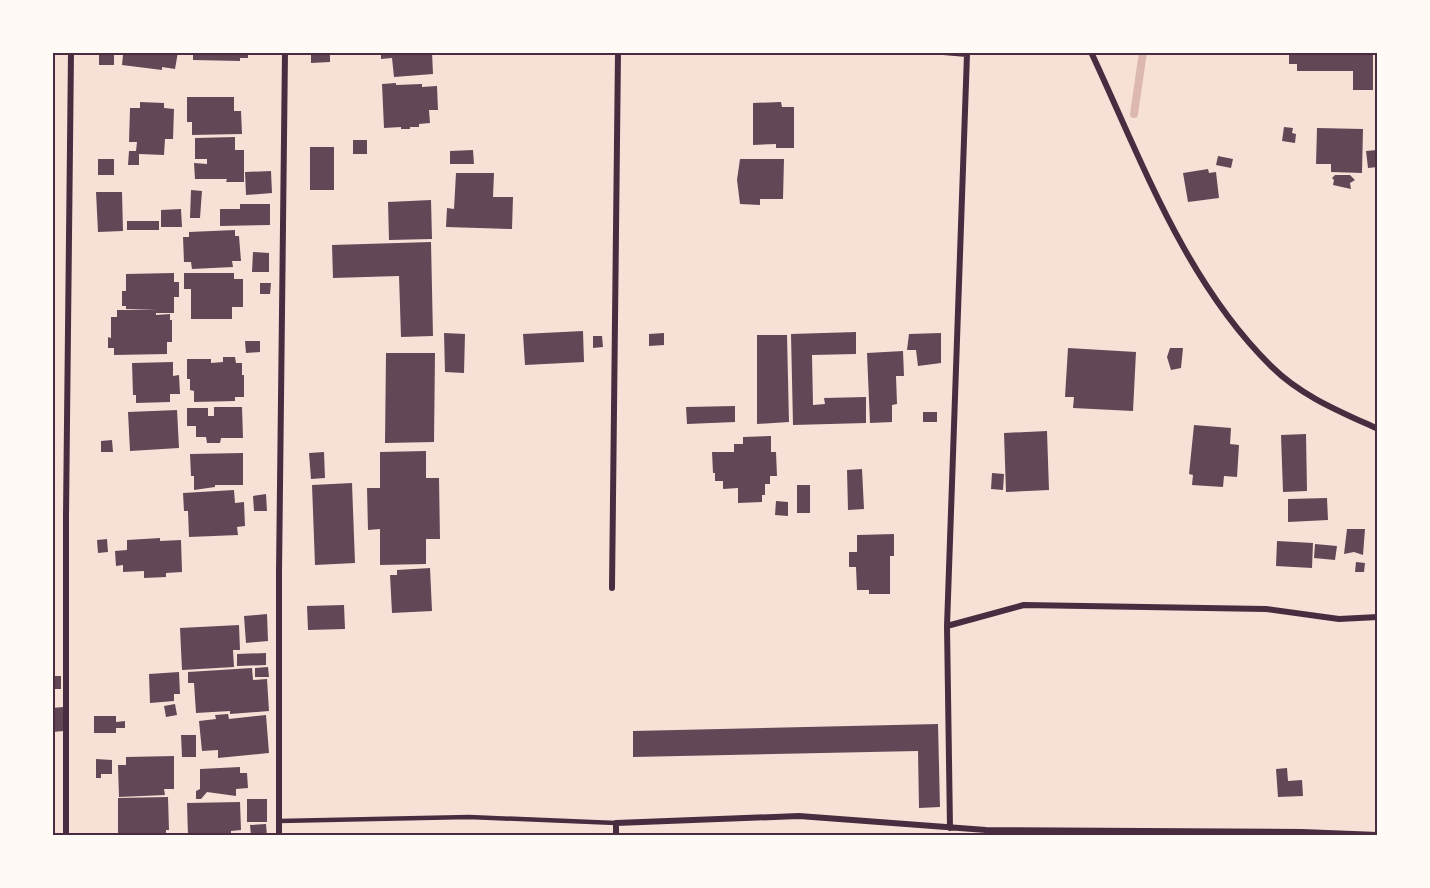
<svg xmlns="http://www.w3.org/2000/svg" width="1430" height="888" font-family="'Space Grotesk',sans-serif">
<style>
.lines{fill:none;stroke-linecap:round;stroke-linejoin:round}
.stream{stroke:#dcb8b0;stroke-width:8}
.building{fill:#644757}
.service{stroke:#4a2c40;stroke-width:4.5}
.minor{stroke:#4a2c40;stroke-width:6}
.neatline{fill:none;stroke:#4a2c40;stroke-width:2}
</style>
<rect width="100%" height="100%" fill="#f7e1d7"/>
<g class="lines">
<path class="stream" d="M1134 114 1143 52"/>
</g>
<path class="building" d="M99 52H114V65H99Z
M115 52H178L175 69 162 67V70L122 65 123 55H115Z
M193 52H248V58H240V61L193 60Z
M311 52H330V62L311 63Z
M381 52H432L433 74 394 77 392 58 381 59Z
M1289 52H1373V90H1353V71H1297V64H1289Z
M396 83V85L422 84V87L437 86 438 110H429L430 123 419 124V127H410V129H401V127L384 128 382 84Z
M187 97H234V111H241L242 134 192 135V122H187Z
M140 102 164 103V108L174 109 173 139H165L164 155 139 154V165H128L129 151H136L137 142H129L130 108H140Z
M781 102 782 107H794V148H776V144L753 145V103Z
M1284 127 1293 128 1292 133 1296 134 1295 143 1282 141Z
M1317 128 1363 129 1362 173 1331 172V164H1316Z
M235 137V150H244V182H226L227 179H195L194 163 207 164V159H195V138Z
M353 140H367V154H353Z
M310 147H334V190H310Z
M473 150 474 164H450V151Z
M1377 150 1378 167 1368 168 1366 151Z
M1218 156 1233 159 1231 168 1216 165Z
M98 159H114V175H98Z
M740 159H784L783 199H760V205L740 204 737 180Z
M1208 169 1209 173 1216 172 1219 198 1188 202 1183 173Z
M271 171 272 193 246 195 245 172Z
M456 173H494L493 197H513L512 229 446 227 447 208 454 209Z
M1335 175H1350L1355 180 1350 183 1351 189 1333 185 1334 180 1332 178Z
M191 190 202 191 200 218H190Z
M96 192H122L123 231 98 232Z
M431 200 432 239 389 240 388 202Z
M240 204H270V225L220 226V209H240Z
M181 209 182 227H161V210Z
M127 221H159V230H127Z
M235 230V236H239L241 261H232L233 267 192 269 191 262H184L183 237H189V232Z
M431 242 433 336 401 337 399 276 333 278 332 245Z
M253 252 269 253V272H252Z
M174 273V282H179V297H174V313H156V315L170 314V320H172V342H167V354L114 355V348H108V337L111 338V317H117V310H157L126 309V306H122V291H126V274Z
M184 273H234V279H243V307H232V319H191V289H184Z
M260 283H271L270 294H260Z
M583 331 584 362 525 365 523 334Z
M856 332V354L812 355 813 405 825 404 824 398 866 397V423L793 425 791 334Z
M444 333 465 334 464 373 445 372Z
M664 333V345L649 346V334Z
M941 333V363L918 366 916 350H907L909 334Z
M757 335H787L789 422 757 424Z
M593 336H602L603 347 593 348Z
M245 341H260V352L246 353Z
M1068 348 1136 352 1133 411 1073 408 1074 397H1065Z
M1170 348H1183L1181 368 1171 370 1167 357Z
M903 351 904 376H896L897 404 892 405V422L870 423 867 353Z
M386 353H435L434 442 385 443Z
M223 357H235L236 363H242V375H244V397H235V401L194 402V391L190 390V379H187V359H211V363L223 362Z
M173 362V376L179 375 180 394H170V402L136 403V395H133L132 363Z
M735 406V422L687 424 686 407Z
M214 407H242L243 438H221L220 443H207L206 437H196V426H187V408H208V416H214Z
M177 410 179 448 130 451 128 412Z
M923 412H937V422H923Z
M1194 425 1231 428 1230 444 1239 445 1237 477 1224 476 1223 487 1192 485 1193 475 1189 474Z
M1047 431 1049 490 1006 492 1004 433Z
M1306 434 1307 491 1283 492 1281 435Z
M771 436V452H776L777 476H770V484H765V495H762V502L738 503V488L723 489V481H715V473H713L712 452H734V444H743V437Z
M112 440 113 452H101V441Z
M426 451V478H439L440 539H426V564L380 565V529L368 530 367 488H380V452Z
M324 452 325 478 311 479 309 453Z
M243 453V485H215V487L194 490V476H191L190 454Z
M862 469 864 509 848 510 847 470Z
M992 473 1004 474 1003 490 991 489Z
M352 483 355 563 315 565 312 485Z
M797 485H810V513H797Z
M234 490 235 503 244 502 245 526 237 527 238 535 189 537 188 511H184L183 493Z
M266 494 267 511H254L253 496Z
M1327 498 1328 520 1288 522V499Z
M776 501 788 502V516L775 515Z
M1347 529H1365L1363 555 1354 552 1344 554Z
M894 534V556H890V594H869V590H857L856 567H849V552H857V535Z
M160 538V541L181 540 182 572 166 573V577L144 578V571L123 572V565L116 566 115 551 127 550V540Z
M107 539 108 552 98 553 97 540Z
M1277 541 1313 543 1312 568 1276 566Z
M1315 544 1337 546 1335 560 1314 558Z
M1356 562 1365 563 1364 572H1355Z
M430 568 432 611 392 613 390 575H397V570Z
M344 605 345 629 308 630 307 606Z
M267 614 268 641 246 643 244 616Z
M239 625 240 650H233L234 667 182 670 180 628Z
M266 653V665L237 666V654Z
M268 667 269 677H255V668Z
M252 668 253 680 267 679 269 711 230 714V711L196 713 194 683H188V672Z
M179 672 180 694H174V701L150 703 149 674Z
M52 676H61V689H52Z
M175 704 177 715 166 717 164 706Z
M63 707 64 731 52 732V708Z
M228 714 229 719 266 715 269 753 218 758V750L202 751 199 721 216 719 215 715Z
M94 716H116V722L125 721V728H116V733H94Z
M938 724 940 807 919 808 918 751 633 757V731Z
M181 735H196V757H182Z
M174 756V789H164L165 795 119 797 118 765H126V757Z
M96 759 112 760V774H101V778H96Z
M240 767V773H247L248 788 236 789V796L207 792 201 799H196V791L200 789V769Z
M1287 768 1288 781 1302 780 1303 796 1278 797 1276 769Z
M168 797 169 830H166V836H118V798Z
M247 799H267V822H247Z
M240 802 241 830 231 831V836H188L187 803Z
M266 824 267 836H251L250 825Z"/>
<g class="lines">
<path class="service" d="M279 821 469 817 616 823"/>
<path class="minor" d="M943 52 967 54 947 626 950 828
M1091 52C1142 161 1185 282 1272 367 1301 396 1341 412 1378 429
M612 588 618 52
M947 626 1024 605 1266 609 1339 619 1378 617
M66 836V515L71 52
M279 836V573L285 52
M616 836V823L799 816 986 830 1302 832 1378 835"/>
</g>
<rect width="1430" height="888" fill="none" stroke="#fffaf5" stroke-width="108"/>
<rect x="54" y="54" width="1322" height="780" class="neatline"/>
</svg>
